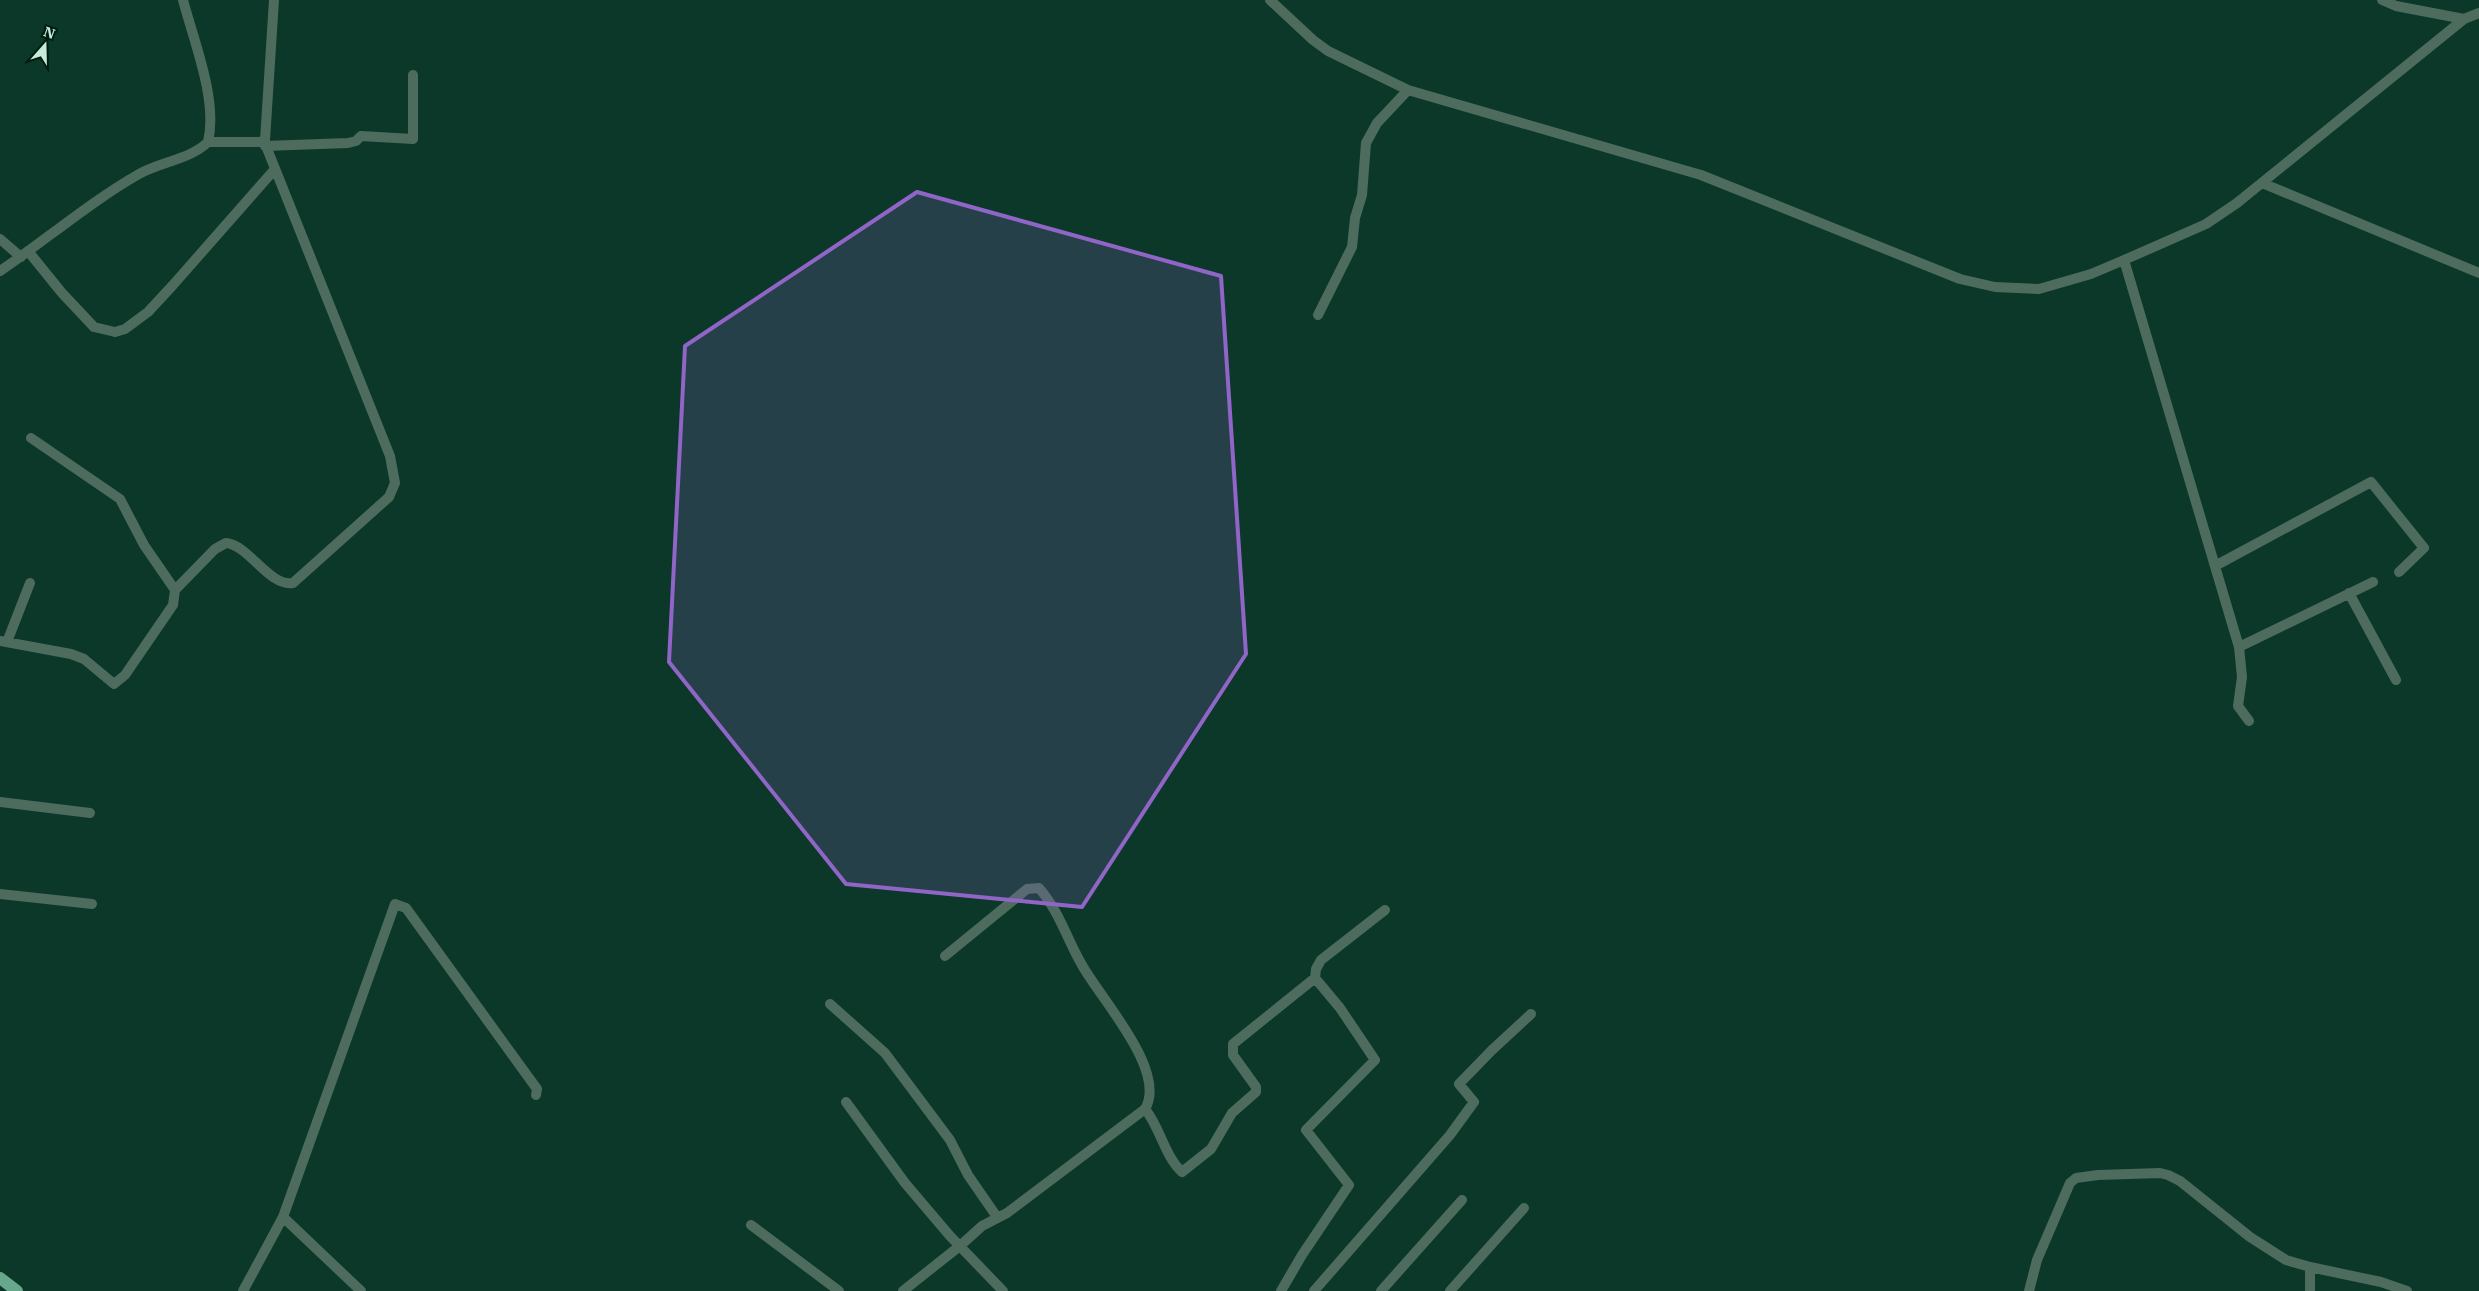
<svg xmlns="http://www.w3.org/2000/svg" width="2479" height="1291" font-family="'IBM Plex Serif',serif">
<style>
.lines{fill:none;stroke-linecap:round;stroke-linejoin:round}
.minor{stroke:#4d6c5e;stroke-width:10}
.primary{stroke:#67a88c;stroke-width:12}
.marked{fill:#9165c7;fill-opacity:0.2;stroke:#9165c7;stroke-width:4;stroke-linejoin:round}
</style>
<rect width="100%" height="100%" fill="#0b3828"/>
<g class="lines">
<path class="minor" d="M1270 0 1313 40 1328 51 1408 90 1701 175 1960 279 1995 287 2039 289 2091 274 2124 260 2206 224 2237 203 2464 19 2479 13
M2382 0 2396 6 2464 19
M208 142H260L265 140 274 0
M265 146 348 143 356 141 361 136 413 139V75
M2262 183 2479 273
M0 239 21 257
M28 251 62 293 94 327 115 332 125 329 148 312 173 285 275 169
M2124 260 2239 647 2242 677 2238 706 2249 721
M0 271C46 240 90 202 139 174 160 162 191 159 208 142 218 100 194 42 183 0
M1318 315 1352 247 1355 218 1362 195 1366 143 1377 123 1408 90
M2215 566 2371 482 2424 548 2399 572
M175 590 215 549 226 543C249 545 269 587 293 583L389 497 395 483 390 456 264 141
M2349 593 2396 680
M0 641 71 654 84 659 114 684 125 675 173 605 175 590 144 545 120 499 31 438
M7 642 30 583
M2239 647 2373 582
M0 802 90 813
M0 894 92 904
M945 956 1027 889 1039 888C1059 911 1067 939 1082 965 1100 998 1168 1071 1145 1109
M1315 978 1316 969 1321 960 1385 910
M830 1004 885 1053 950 1140 968 1175 997 1217
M846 1102 905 1183 950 1236 1003 1291
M283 1217 361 1291
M751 1225 839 1291
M243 1291 283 1217 395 904 406 908 537 1089 536 1095
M903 1291 961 1245 982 1226 1007 1213 1145 1109C1160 1127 1165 1157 1182 1172L1211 1149 1232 1113 1256 1092V1087L1233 1055V1044L1315 978 1340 1008 1375 1060 1306 1130 1349 1185 1302 1255 1281 1291
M1314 1291 1450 1135 1474 1102 1459 1084 1492 1050 1531 1014
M1381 1291 1462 1200
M1450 1291 1524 1208
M2029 1291 2037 1260 2070 1183 2076 1178 2098 1175 2160 1173 2168 1175 2180 1181 2250 1237 2286 1260 2310 1267 2381 1282 2407 1291
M2310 1291V1267"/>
<path class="primary" d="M0 1278 17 1291"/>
</g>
<path class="marked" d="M917 192 1221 276 1246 654 1082 907 846 884 669 662 685 346Z"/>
<g transform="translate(45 45) rotate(20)" stroke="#001d12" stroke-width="4" paint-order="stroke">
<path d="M0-4L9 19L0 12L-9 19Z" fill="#c5ebd9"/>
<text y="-8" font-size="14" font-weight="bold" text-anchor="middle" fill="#c5ebd9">N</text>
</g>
</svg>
